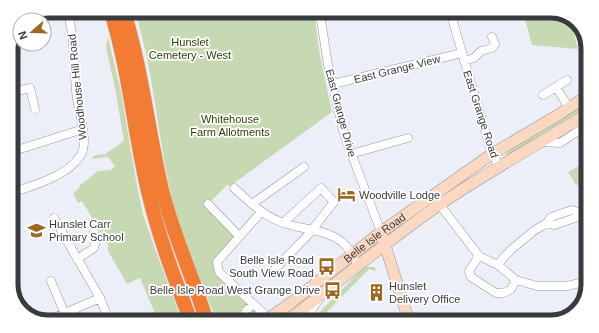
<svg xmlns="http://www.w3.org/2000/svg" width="599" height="333" font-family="Helvetica,sans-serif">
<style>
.green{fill:#c7d9b3}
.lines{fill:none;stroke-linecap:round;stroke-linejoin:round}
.street-casing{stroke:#9599a0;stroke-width:9}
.secondary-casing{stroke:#9599a0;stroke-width:12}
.highway-casing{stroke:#cccccd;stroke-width:15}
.street{stroke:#fff;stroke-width:8}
.secondary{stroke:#fbd8c2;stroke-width:11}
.highway{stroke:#f37c35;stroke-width:14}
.labels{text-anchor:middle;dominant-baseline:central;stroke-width:3.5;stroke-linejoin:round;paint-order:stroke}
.park-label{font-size:11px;fill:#2c4400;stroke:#fff}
.street-label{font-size:11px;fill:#393a3d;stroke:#fff}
.poi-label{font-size:11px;fill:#393a3d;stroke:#fff;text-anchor:start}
.rim{fill:none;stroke:#393a3d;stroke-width:5}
</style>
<rect width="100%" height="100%" fill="#eceff7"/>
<path class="green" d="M135 12 314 13 320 56 332 112 230 186 227 185 208 204 239 236 217 262 219 272 262 312 251 319H216C200 280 184 242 173 202 157 139 155 74 135 12Z
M524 15 569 16 578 49 532 45Z
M108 37 121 92 137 186 143 214 154 246 181 319 157 318 140 278 127 284 108 251V245L82 201 78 203 73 194 80 187 79 186 98 171 111 170 115 166 108 157 92 159 93 156 102 154 104 155 124 141 116 93 106 47Z
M587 102V110L508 157 506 154 507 151Z
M586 162 585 183 576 185 568 172Z
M364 267H375L376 271 369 269 319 320H312Z"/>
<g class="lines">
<defs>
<path id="street" d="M320 14 328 65 344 134 381 232
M451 15 492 154 499 166
M464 61 474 58 481 51 492 48 495 44 492 37
M333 84 462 53
M556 87 569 108
M11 90 17 91 30 88 35 109
M543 95 567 80
M542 142 560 143 586 126
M11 152 83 129
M351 154 408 138
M234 188C250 202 264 217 284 223 303 230 326 229 342 242 350 248 353 258 358 265
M11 193C32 186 68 176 80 156 83 152 84 146 84 141 84 127 79 113 77 99 73 70 76 39 67 11
M208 204 239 236
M252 204 304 167
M440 205 479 256 498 265 516 280 537 286H567L584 282
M261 212 217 262 219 272 262 312
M54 218 100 298 108 318
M547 223 554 225 575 218 581 213 585 212
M479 256 469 271 471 277 496 293H502L506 292 511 289 516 280
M77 259 94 248 96 240 94 232
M498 265 504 257 513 248 535 230 547 223 551 217 572 210 581 213
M273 271 308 235 334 202 321 188 283 223
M51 281 65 314
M246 311 253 304
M56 317 100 298
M303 320 309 314 319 299
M391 321 407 315"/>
<g id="secondary">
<path d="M383 239 409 321"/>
<path id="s1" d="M268 319 292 302 381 232 492 154 558 115 587 96"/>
<path d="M289 320C339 281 387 241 439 205 487 172 537 145 587 114"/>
</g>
<path id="highway" d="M111 12C129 70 134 131 148 191 158 235 174 277 190 319
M124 12C142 70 148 130 162 190 173 234 192 275 206 319"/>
</defs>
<use href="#street" class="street-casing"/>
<use href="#secondary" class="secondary-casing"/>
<use href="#highway" class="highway-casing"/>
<use href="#street" class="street"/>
<use href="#secondary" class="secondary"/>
<use href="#highway" class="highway"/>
</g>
<defs>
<symbol id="hotel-bare" viewBox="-9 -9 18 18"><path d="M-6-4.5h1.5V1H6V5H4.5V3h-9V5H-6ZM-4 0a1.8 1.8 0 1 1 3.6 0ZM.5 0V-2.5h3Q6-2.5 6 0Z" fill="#9d6720" stroke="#fff" stroke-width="2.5" paint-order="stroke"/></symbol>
<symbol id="school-bare" viewBox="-9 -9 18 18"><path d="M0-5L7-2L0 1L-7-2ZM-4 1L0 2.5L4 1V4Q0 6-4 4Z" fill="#9d6720" stroke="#fff" stroke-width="2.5" paint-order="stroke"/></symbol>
<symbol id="bus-bare" viewBox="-9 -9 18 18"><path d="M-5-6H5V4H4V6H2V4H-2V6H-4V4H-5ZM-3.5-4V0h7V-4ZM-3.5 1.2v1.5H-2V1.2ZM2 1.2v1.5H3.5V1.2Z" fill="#9d6720" stroke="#fff" stroke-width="2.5" paint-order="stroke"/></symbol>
<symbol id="building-bare" viewBox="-9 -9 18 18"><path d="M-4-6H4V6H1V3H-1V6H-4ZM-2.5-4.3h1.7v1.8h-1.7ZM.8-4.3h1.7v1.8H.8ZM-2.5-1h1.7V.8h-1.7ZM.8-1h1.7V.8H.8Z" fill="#9d6720" stroke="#fff" stroke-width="2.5" paint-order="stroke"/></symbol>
</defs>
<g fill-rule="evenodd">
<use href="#hotel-bare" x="334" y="182" width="25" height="25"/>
<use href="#school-bare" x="24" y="218" width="25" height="25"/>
<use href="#bus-bare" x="314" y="254" width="25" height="25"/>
<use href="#bus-bare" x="320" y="278" width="25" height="25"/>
<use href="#building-bare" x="364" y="280" width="25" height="25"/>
</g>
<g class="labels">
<g class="park-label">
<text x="190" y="42">Hunslet<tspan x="190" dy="13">Cemetery - West</tspan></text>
<text x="230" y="119">Whitehouse<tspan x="230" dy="13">Farm Allotments</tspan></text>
</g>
<g class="street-label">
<text transform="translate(397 69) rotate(-14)">East Grange View</text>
<text transform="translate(77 87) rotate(-96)">Woodhouse Hill Road</text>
<text transform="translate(341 113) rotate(75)">East Grange Drive</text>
<text transform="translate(481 114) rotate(72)">East Grange Road</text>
<text stroke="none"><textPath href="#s1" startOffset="134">Belle Isle Road</textPath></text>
</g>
<g class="poi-label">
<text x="359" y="195">Woodville Lodge</text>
<text x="49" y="224">Hunslet Carr<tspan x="49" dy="13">Primary School</tspan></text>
<text x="314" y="260" text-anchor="end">Belle Isle Road<tspan x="314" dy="13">South View Road</tspan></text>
<text x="389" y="286">Hunslet<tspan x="389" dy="13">Delivery Office</tspan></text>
<text x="320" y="290" text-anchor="end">Belle Isle Road West Grange Drive</text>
</g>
</g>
<path d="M0 0H599V333H0ZM48 18H551A30 30 0 0 1 581 48V285A30 30 0 0 1 551 315H48A30 30 0 0 1 18 285V48A30 30 0 0 1 48 18Z" fill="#fff" fill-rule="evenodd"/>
<path class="rim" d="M48 18H551A30 30 0 0 1 581 48V285A30 30 0 0 1 551 315H48A30 30 0 0 1 18 285V48A30 30 0 0 1 48 18Z"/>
<g transform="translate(32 32) rotate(250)"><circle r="19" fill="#ffffff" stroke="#b0b0b1"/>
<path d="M0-3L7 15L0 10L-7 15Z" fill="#9d6720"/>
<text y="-6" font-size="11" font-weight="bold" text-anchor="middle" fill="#393a3d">N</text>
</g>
</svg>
